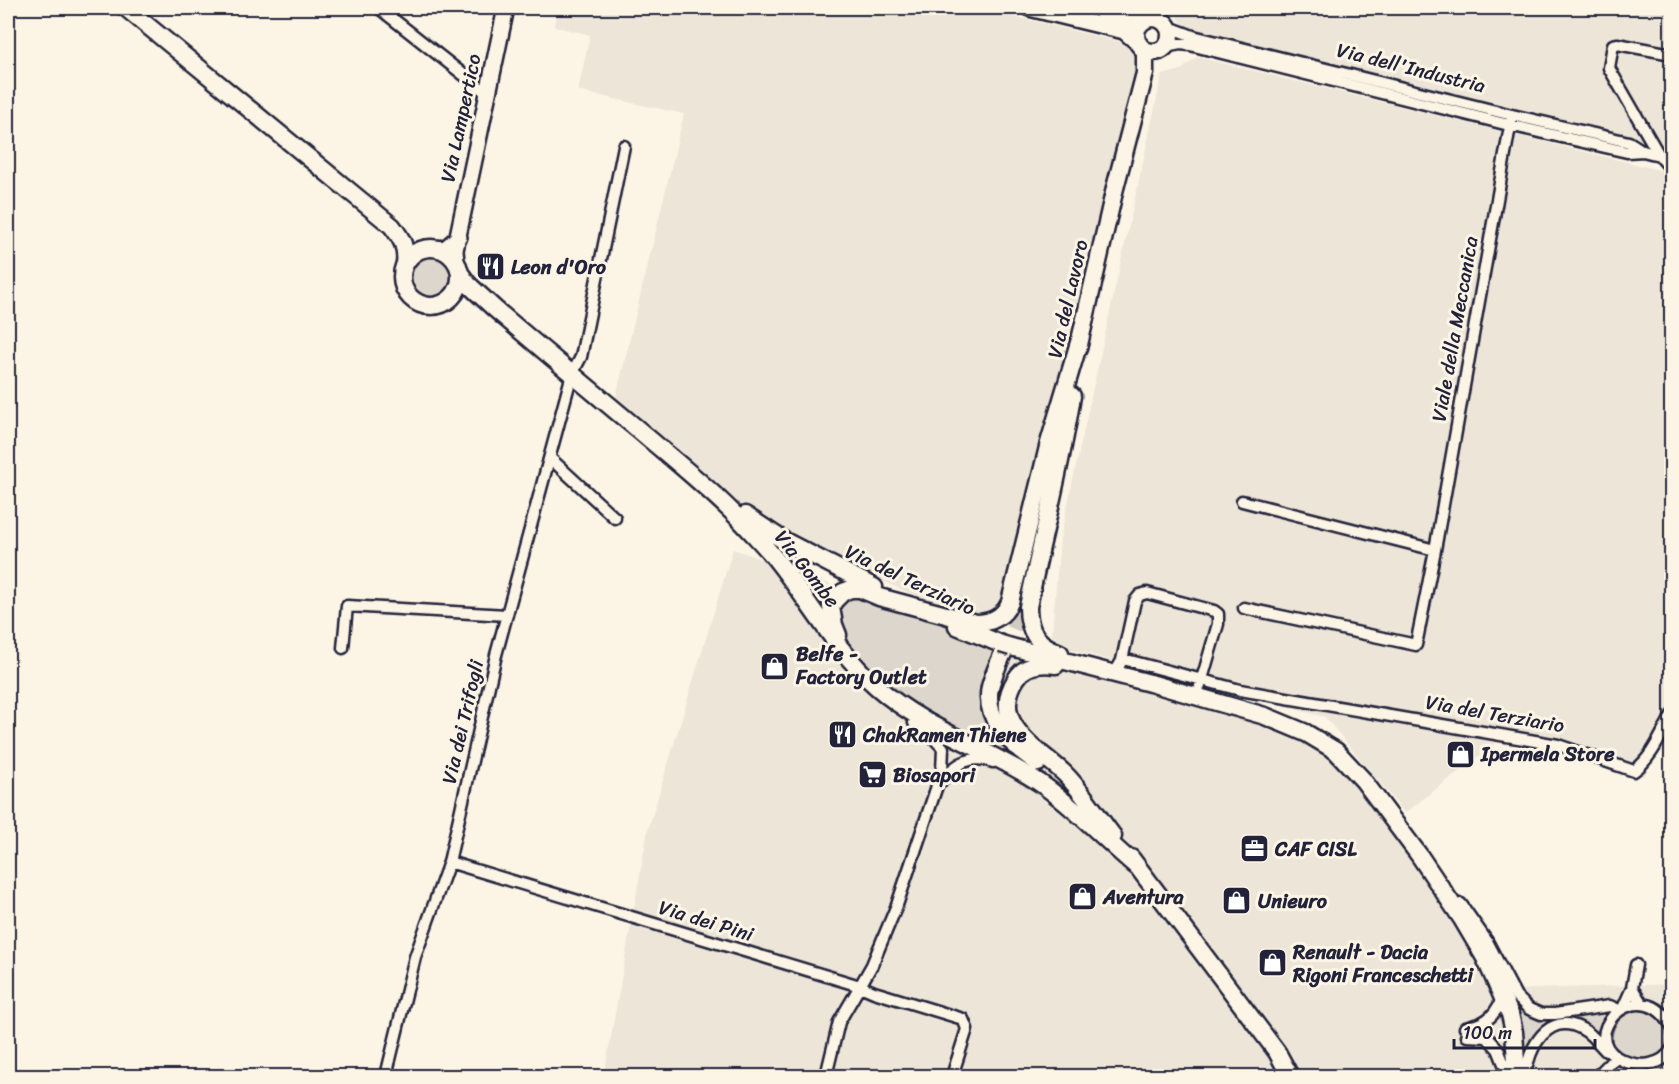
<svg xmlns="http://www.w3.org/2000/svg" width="1679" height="1084" font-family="Sriracha,sans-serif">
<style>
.built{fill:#ece5d8}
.green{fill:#dcd6cc;stroke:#7f7c84;stroke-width:1.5}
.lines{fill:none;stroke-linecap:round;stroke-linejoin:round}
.primary-tunnel{stroke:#d0cbc3;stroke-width:16;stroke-dasharray:16 8;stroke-linecap:butt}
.street-casing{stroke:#22223b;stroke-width:15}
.secondary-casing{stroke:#22223b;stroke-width:20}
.primary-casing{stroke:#22223b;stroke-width:21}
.street{stroke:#fcf5e5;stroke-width:10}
.secondary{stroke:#fcf5e5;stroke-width:15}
.primary{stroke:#fcf5e5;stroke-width:16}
.primary-bridge-casing{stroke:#22223b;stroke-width:21;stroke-linecap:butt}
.primary-bridge{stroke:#fcf5e5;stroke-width:16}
.labels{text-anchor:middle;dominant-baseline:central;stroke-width:6;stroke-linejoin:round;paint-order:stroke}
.street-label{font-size:20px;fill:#22223b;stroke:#fcf5e5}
.poi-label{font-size:20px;font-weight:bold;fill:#22223b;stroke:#fcf5e5;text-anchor:start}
</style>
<rect width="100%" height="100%" fill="#fcf5e5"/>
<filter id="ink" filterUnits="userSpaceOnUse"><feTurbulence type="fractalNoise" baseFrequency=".0167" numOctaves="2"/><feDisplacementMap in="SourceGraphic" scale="12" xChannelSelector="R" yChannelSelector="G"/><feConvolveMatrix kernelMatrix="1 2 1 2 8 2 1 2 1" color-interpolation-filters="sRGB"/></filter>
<g filter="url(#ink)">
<path class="built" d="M558 8H979L1124 43 1138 59 1068 336 1011 576 997 607 981 614 945 607 897 588 819 549 741 505 615 401 684 114 578 91 590 35 554 26Z
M1175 8H1671V163L1632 139 1199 34 1186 29 1178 18Z
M1197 57 1663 171 1671 180 1672 727 1644 776 1506 735 1405 813 1325 717 1175 678 1051 644 1060 539 1162 75 1181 70Z
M733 549 1044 661 1327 743 1508 990 1671 984V1076H604L648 830Z"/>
<path class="green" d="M410 277a21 21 0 1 1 42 0a21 21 0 1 1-42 0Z
M854 593 918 613 1000 650 986 704 1037 769 1060 785 1075 791 1101 823 956 734 873 676 845 638 837 609Z
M1517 1005C1542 1026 1559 1018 1588 1013 1595 1012 1604 1010 1611 1012L1602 1025 1600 1035 1549 1024 1533 1038 1524 1053Z
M1639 1010C1661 1014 1674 1033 1662 1054L1638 1066 1613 1049C1609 1028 1618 1014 1639 1010Z"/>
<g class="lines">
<path class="primary-tunnel" d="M1004 651 1016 623 1025 585"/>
<defs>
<path id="street" d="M379 8 488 94
M1169 27 1193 36 1512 115 1629 142 1643 151 1659 155
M1166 47 1180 44 1190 45 1509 125 1627 152 1643 151
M1672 54 1617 44 1613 45 1609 68 1659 155 1672 170
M551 459 615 518
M1242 501 1435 550
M1244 608 1416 645 1435 550 1512 115
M343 648 347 606 507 615
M1122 660 1135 601 1140 595 1147 593 1214 611 1218 614V624L1200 686
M1114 674 1123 659 1240 690 1558 745 1634 771C1652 758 1661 735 1672 715
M914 723 929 733 943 748 942 771 897 905 872 965 860 986 874 992 963 1019 967 1029 952 1076
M943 780C956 762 971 755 993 762
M449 862 860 986 839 1022 826 1076
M1461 904 1487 941 1516 996 1529 1009 1541 1014H1555L1610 1006 1619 1010
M1632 988 1636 965
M1623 1008 1632 988 1642 1004
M1672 1027C1665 1014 1655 1004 1639 1004 1630 1004 1621 1008 1614 1015 1578 1055 1652 1084 1672 1049
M1465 1028C1483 1024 1493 1019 1501 1001
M1467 1036 1487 1037 1498 1049 1506 1069
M8 1076H9
M386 1076 415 957 449 862 496 655 572 374 581 357 624 146
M1525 1076C1528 1049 1548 1010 1582 1029 1592 1034 1599 1044 1606 1051
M1597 1076 1613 1060"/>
<path id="secondary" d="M1029 8 1124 31 1138 43
M1103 18 1142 22
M439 249 446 248 459 237
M456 262 455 250 506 8"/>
<path id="primary" d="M126 8 392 226C402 239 407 248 405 264
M1136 35a17 17 0 1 1 34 0a17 17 0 1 1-34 0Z
M402 277a29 29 0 1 1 58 0a29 29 0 1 1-58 0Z
M460 273 468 284 495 309C543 350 592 391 640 431 676 462 713 491 745 525 756 537 768 549 778 562 811 604 837 652 877 687 925 729 987 748 1040 783 1075 807 1104 839 1136 866
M1078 349 1115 188 1145 73V50
M745 515 783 540 874 587
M957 626 1001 644
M838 635 834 625 831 607 834 601 843 592 851 589H860L879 597 976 623C991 623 1004 617 1010 602L1049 443 1080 339
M1011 647 1150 683 1265 716 1306 733 1336 751 1363 780 1419 855 1462 919 1485 958 1510 1014 1514 1032 1517 1076
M1004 651C999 662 993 675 990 687 983 720 1014 747 1038 763
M1060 653C1037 645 1028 631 1028 607 1042 537 1061 468 1072 396
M1056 665C1041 663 1024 665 1016 679 988 724 1038 748 1065 774 1083 792 1097 816 1113 836
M1131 858 1277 1052 1290 1076"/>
</defs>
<use href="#street" class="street-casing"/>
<use href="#secondary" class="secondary-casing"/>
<use href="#primary" class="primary-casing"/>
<use href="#street" class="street"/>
<use href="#secondary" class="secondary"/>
<use href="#primary" class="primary"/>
<defs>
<path id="primary-bridge" d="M1001 644 1011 647"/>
</defs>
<use href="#primary-bridge" class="primary-bridge-casing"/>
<use href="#primary-bridge" class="primary-bridge"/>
</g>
</g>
<defs>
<symbol id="restaurant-square" viewBox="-11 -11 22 22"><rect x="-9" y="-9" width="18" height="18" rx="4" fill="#22223b" stroke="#fcf5e5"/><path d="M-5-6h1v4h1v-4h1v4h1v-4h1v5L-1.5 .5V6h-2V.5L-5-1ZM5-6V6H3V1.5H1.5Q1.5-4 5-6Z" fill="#fff"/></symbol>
<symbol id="shop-square" viewBox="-11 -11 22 22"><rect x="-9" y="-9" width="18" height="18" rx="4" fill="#22223b" stroke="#fcf5e5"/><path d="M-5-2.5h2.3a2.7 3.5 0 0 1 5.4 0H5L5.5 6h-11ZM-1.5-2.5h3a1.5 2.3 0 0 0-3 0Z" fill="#fff"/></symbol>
<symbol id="supermarket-square" viewBox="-11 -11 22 22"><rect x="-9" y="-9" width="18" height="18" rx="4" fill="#22223b" stroke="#fcf5e5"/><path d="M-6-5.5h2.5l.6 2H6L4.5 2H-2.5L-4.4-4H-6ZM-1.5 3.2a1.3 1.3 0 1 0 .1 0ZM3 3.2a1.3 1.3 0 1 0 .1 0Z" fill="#fff"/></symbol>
<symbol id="office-square" viewBox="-11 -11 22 22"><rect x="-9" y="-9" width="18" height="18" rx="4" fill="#22223b" stroke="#fcf5e5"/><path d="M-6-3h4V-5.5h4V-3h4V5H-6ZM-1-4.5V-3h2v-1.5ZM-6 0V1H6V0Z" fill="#fff"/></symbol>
</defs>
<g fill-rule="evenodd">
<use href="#restaurant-square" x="474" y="250" width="33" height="33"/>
<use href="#shop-square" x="758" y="650" width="33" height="33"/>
<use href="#restaurant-square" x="826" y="718" width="33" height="33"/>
<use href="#shop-square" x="1444" y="738" width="33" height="33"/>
<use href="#supermarket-square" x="856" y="758" width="33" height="33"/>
<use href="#office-square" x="1238" y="832" width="33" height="33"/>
<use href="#shop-square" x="1066" y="880" width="33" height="33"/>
<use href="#shop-square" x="1220" y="884" width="33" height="33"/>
<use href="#shop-square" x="1256" y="946" width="33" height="33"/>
</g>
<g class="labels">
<g class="street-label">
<text transform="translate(1411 68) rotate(14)">Via dell'Industria</text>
<text transform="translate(461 118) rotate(-78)">Via Lampertico</text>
<text transform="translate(1068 299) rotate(-77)">Via del Lavoro</text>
<text transform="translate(1455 329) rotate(-80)">Viale della Meccanica</text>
<text transform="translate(807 569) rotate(52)">Via Gombe</text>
<text transform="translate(910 580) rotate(25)">Via del Terziario</text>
<text transform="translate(1495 714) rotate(10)">Via del Terziario</text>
<text transform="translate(463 722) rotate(-77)">Via dei Trifogli</text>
<text transform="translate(706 921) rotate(17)">Via dei Pini</text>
</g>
<g class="poi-label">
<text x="511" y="267">Leon d'Oro</text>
<text x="796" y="654">Belfe -<tspan x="796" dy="23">Factory Outlet</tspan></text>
<text x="863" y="735">ChakRamen Thiene</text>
<text x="1481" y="754">Ipermela Store</text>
<text x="893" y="775">Biosapori</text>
<text x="1275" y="849">CAF CISL</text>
<text x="1103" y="897">Aventura</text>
<text x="1258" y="901">Unieuro</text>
<text x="1293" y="952">Renault - Dacia<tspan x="1293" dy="23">Rigoni Franceschetti</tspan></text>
</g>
</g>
<rect width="1679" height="1084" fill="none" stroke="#fcf5e5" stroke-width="30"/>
<rect x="15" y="15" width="1649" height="1054" fill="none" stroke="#22223b" stroke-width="2" filter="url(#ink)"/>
<path d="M1454 1039v9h141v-9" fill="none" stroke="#22223b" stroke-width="3"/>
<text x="1463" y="1039" font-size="18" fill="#22223b" stroke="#fcf5e5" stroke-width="4.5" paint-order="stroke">100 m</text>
</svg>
